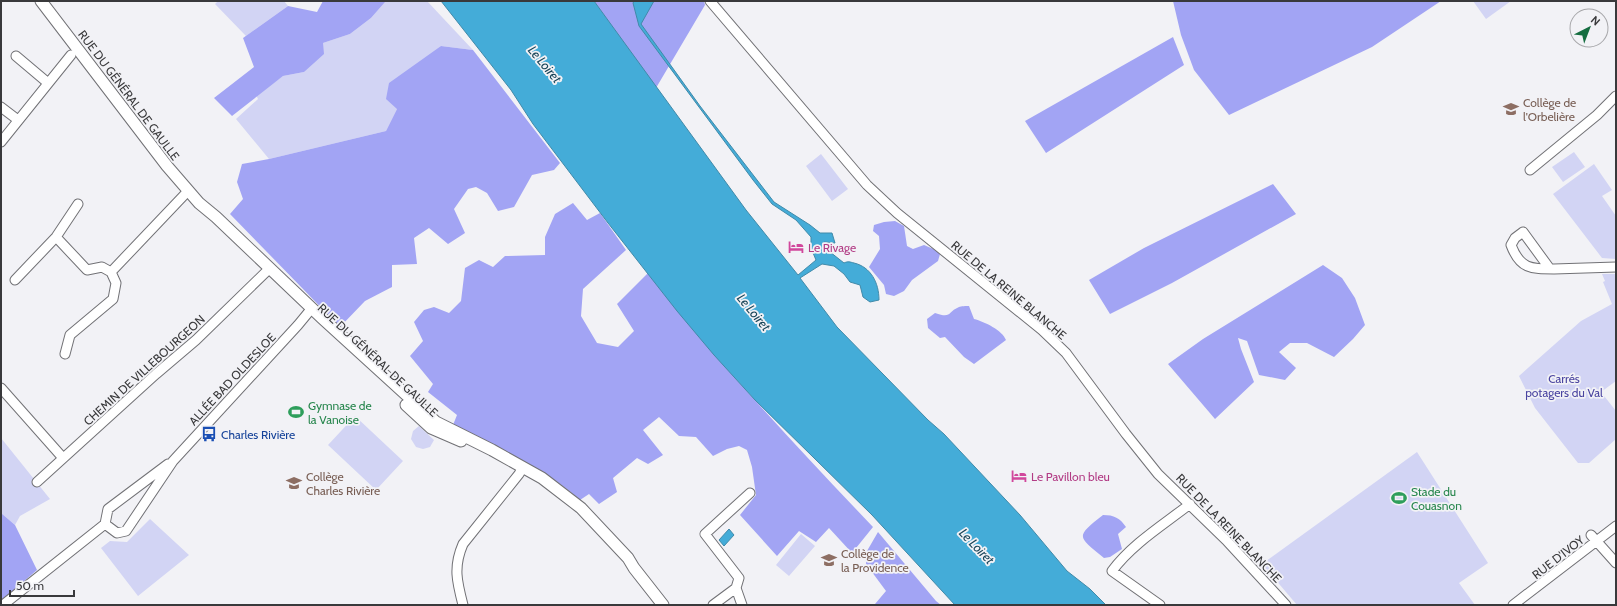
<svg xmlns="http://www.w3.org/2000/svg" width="1617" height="606" font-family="Cabin,sans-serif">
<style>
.green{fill:#d2d4f4}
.forest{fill:#a2a4f4}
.water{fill:#44acd8;stroke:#418aa9}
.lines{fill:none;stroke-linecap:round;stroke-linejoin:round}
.minor-casing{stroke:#717175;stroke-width:11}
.major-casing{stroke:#717175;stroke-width:13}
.minor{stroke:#fff;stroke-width:9}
.major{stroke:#fff;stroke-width:11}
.labels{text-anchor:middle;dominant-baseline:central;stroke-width:3.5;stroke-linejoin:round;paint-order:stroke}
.street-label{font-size:12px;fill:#39393b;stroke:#f2f2f6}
.education-label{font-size:12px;fill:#785e54;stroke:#f2f2f6;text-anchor:start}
.hotel-label{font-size:12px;fill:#b23c85;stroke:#f2f2f6;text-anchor:start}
.park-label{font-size:12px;fill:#4a44a0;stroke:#f2f2f6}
.leisure-label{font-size:12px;fill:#27864d;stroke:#f2f2f6;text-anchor:start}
.transit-label{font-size:12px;fill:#164399;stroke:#f2f2f6;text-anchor:start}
.water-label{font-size:13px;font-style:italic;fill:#1a4659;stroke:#f2f2f6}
</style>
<rect width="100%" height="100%" fill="#f2f2f6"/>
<path class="green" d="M218 1H284L288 6 246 36 215 4Z
M386 1H427L473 50 441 46 397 109 386 131 269 159 236 119 258 99 256 95 283 76 304 72 323 43 350 34 371 18Z
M1473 1H1511L1486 19Z
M1574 152 1585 167 1563 182 1552 167Z
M821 154 848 189 832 201 806 166Z
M1594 164 1612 190 1602 196 1616 216V259L1602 258 1553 194Z
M1602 274H1616V381L1601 392 1616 411V439L1589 463H1578L1535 408 1519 376 1581 321 1612 304 1603 282 1605 281Z
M355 416 403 461 376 490 328 445Z
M419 426 434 440 430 447 423 449 416 447 411 439 413 431Z
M1 438 50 499 20 516 15 525 1 513Z
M1417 452 1488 563 1459 583 1475 605H1297L1262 564Z
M150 519 189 555 138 596 101 548 110 541 127 542Z
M801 534 815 546 789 576 776 565Z"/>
<path class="forest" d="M323 1H386L371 18 350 34 323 43 324 54 304 72 283 76 232 116 214 98 254 67 243 38 288 6 317 12Z
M594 1H704L705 5 656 88Z
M1173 1H1441L1372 47 1229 115 1194 70 1181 35Z
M1173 37 1184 65 1046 153 1025 121Z
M441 46 473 50 560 163 554 170 532 175 514 207 498 211 487 193 476 187 468 189 454 209 465 233 448 244 429 228 414 238 417 264 392 265V287L365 301 340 327 230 214 243 199 237 182 242 164 269 159 386 131 397 109 386 99 389 83Z
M1273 184 1296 214 1172 283 1110 314 1089 280 1144 248Z
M573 203 587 220 600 213 626 250 583 289 581 316 597 343 618 347 634 331 617 304 648 273C718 363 795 445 873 527L852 553 829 528 816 542 799 531 777 556 740 515 756 495 752 467 747 450 739 446 727 449 713 456 696 437 679 436 659 417 643 430 663 455 648 464 637 458 613 478 617 492 599 504 589 494 580 500C544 467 496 448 453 425L457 415 428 392 433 384 410 356 423 341 414 322 424 310 434 307 449 313 461 301 465 268 479 260 493 267 505 256 545 255V237L555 214Z
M895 221 904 226 907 246 913 249 924 245 938 251 940 254 938 261 912 280 904 291 894 296 886 294 884 285 869 267 880 249 879 236 873 231 874 225 884 222Z
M1323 265 1342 278 1355 298 1365 325 1353 339 1334 357 1307 343H1290L1279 352 1296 368 1285 380 1259 375 1247 341 1238 338 1241 349 1254 382 1215 419 1168 364 1203 339Z
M969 306 974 319C985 322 1002 330 1006 340L974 364 964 357 945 337 940 338 928 328 927 319 935 313C952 319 947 312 959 307 961 306 966 306 969 306Z
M1 513 15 525 37 570 1 601Z
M1103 515C1114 515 1120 518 1126 527L1118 534 1122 549 1110 557 1104 558C1077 536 1075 537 1103 515Z
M878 532 936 601 941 605H877L875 604 886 591 866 564 867 551Z"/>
<path class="water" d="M441 1H594L746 210 798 275 816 260 811 248V237L796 220 772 204 753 180 639 26 633 3 634 1H654L641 24 700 106 774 202 810 225 820 233H832L835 243 824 242 825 248 844 263C848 261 850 262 854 263 871 267 879 283 879 300L870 302 863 297 860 285 850 282 844 274 834 266 822 264 800 278 837 327 928 420 944 434 1020 515 1067 571 1090 589 1106 605H955L872 515 755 400 714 355 677 311 608 223 533 124 511 90Z
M729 529 734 535 724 546 719 540Z"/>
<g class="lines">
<defs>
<path id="minor" d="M710 1 867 185 897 213 1042 330 1066 353 1126 434 1158 474 1226 540 1286 605
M16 56 48 83
M1 107 18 120
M1 142 71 55
M1530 170 1597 115 1616 96
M56 237 87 270 102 267 111 272 116 283 113 299 70 335 65 354
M1550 269 1523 232 1515 238 1511 245C1520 269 1531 269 1554 269L1616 267
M111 272 188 191
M15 280 56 237 78 204
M1 388 63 458
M37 482 156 374 196 340 270 268
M105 524 117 533 126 531 173 461 298 325 312 308
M105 524 108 509 168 464
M1591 535 1616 563
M3 605 105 524
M463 605C457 582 453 567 463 544L519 474 523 467
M713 605 736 588
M742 605 736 588 739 578 705 534 750 493
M1160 605 1112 571C1132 544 1163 525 1190 504
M1513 605 1616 526"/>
<path id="major" d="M41 1 167 166 199 203 216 217 322 318 436 422 492 450 542 478 581 508 628 558 634 568 663 605
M406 405 431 428 461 441"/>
</defs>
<use href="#minor" class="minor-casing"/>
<use href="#major" class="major-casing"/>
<use href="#minor" class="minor"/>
<use href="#major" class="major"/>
</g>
<defs>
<symbol id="school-bare" viewBox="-9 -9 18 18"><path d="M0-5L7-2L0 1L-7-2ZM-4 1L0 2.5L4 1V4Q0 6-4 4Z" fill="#8d6e63" stroke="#f2f2f6" stroke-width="2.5" paint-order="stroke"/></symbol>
<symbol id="hotel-bare" viewBox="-9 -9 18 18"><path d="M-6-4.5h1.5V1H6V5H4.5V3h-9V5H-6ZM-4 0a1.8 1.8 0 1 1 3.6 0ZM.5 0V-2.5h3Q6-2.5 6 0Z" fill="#d1479c" stroke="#f2f2f6" stroke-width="2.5" paint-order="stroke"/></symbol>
<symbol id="stadium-bare" viewBox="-9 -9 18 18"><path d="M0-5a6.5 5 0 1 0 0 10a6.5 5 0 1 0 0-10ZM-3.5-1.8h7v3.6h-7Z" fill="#2e9e5b" stroke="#f2f2f6" stroke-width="2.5" paint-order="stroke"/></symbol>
<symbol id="bus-bare" viewBox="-9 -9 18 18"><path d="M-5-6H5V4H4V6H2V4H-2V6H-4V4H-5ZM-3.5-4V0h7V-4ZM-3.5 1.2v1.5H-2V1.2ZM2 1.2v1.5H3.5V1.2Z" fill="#1a4fb4" stroke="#f2f2f6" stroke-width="2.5" paint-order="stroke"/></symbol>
</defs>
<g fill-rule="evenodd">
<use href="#school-bare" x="1500" y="98" width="22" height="22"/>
<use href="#hotel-bare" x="785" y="236" width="22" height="22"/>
<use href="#stadium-bare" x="285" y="401" width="22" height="22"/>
<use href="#bus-bare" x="198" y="423" width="22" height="22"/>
<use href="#hotel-bare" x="1008" y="465" width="22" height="22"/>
<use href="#school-bare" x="283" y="472" width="22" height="22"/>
<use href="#stadium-bare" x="1388" y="487" width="22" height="22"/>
<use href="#school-bare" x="818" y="549" width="22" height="22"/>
</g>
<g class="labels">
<g class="street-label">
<text transform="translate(129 95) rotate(53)">RUE DU GÉNÉRAL DE GAULLE</text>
<text transform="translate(1009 290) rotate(40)">RUE DE LA REINE BLANCHE</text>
<text transform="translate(378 360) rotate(43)">RUE DU GÉNÉRAL DE GAULLE</text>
<text transform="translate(144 370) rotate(-42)">CHEMIN DE VILLEBOURGEON</text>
<text transform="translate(232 379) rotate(-47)">ALLÉE BAD OLDESLOE</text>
<text transform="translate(1229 528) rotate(46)">RUE DE LA REINE BLANCHE</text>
<text transform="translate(1558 557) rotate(-38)">RUE D'IVOY</text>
</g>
<g class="education-label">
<text x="1523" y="102">Collège de<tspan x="1523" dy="14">l'Orbelière</tspan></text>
<text x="306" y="476">Collège<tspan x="306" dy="14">Charles Rivière</tspan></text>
<text x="841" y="553">Collège de<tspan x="841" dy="14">la Providence</tspan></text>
</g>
<g class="hotel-label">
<text x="808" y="247">Le Rivage</text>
<text x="1031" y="476">Le Pavillon bleu</text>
</g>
<g class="park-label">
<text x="1564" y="378">Carrés<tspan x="1564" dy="14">potagers du Val</tspan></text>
</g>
<g class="leisure-label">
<text x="308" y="405">Gymnase de<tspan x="308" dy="14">la Vanoise</tspan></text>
<text x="1411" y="491">Stade du<tspan x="1411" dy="14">Couasnon</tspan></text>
</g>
<g class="transit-label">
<text x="221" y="434">Charles Rivière</text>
</g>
<g class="water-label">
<text transform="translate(545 64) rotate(50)">Le Loiret</text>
<text transform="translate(754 312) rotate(50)">Le Loiret</text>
<text transform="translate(977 546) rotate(46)">Le Loiret</text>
</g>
</g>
<rect width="1617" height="606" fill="none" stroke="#39393b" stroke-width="4"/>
<g transform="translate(1589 28) rotate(42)"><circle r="19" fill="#f2f2f6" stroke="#a8a8ab"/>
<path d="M0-3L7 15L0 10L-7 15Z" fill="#156d40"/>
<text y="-6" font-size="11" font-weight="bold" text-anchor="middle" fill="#39393b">N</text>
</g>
<path d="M10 590v6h64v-6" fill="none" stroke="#39393b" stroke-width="2"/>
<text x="16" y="590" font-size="12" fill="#39393b" stroke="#f2f2f6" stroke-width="3" paint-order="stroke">50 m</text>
</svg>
